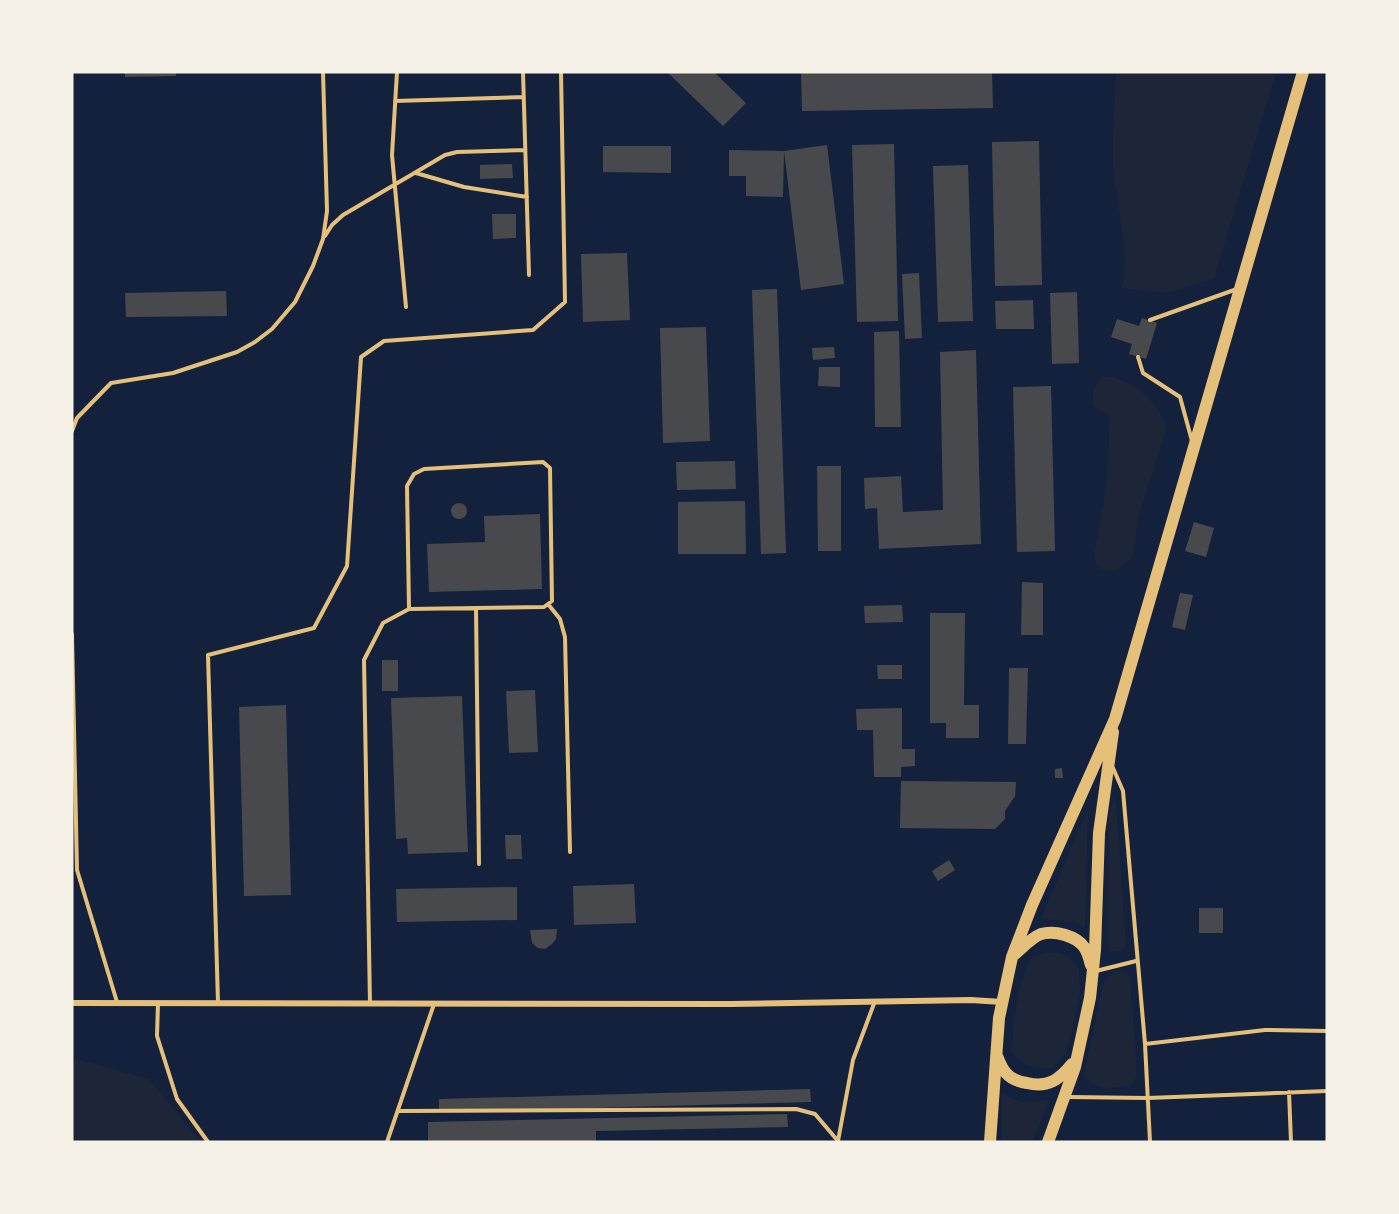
<svg xmlns="http://www.w3.org/2000/svg" width="1399" height="1214" font-family="'Work Sans',sans-serif">
<style>
.green{fill:#1d2539}
.building{fill:#48494c}
.lines{fill:none;stroke-linecap:round;stroke-linejoin:round}
.service{stroke:#e5c07b;stroke-width:4}
.minor{stroke:#e5c07b;stroke-width:6}
.primary{stroke:#e5c07b;stroke-width:12}
</style>
<rect width="100%" height="100%" fill="#14213d"/>
<path class="green" d="M1116 72H1276L1214 278 1168 293 1121 288C1132 260 1115 196 1113 164 1112 134 1115 103 1116 72Z
M1102 376C1135 379 1154 398 1167 427L1138 518 1133 558 1118 569 1103 570 1096 564 1094 556 1107 482 1110 416 1093 406C1092 394 1093 385 1102 376Z
M1115 793 1126 947 1119 951H1111L1108 942 1109 816Z
M1088 810 1085 928 1073 921 1041 919Z
M1051 952 1068 955 1079 969 1080 990 1074 1023 1066 1053 1053 1068C1035 1068 1024 1067 1012 1052 1013 1021 1017 984 1032 957Z
M1124 971 1130 977 1137 1077 1129 1086 1108 1088 1091 1084 1084 1074 1103 983 1113 972Z
M72 1058 149 1079 201 1142H72Z
M1002 1092C1016 1105 1031 1103 1049 1100L1033 1142H1002Z"/>
<path class="building" d="M125 72H176V76L125 77Z
M667 72H714L746 103 723 126Z
M801 72H992L993 108 802 111Z
M1039 141 1042 285 995 286 992 142Z
M894 144 898 321 857 322 852 145Z
M827 145 844 284 801 290 784 151Z
M603 146H671V173L603 172Z
M729 150 784 151 783 197 746 196V176H729Z
M512 164 513 178 480 179V165Z
M968 165 973 321 938 322 933 166Z
M492 214H516V238L493 239Z
M627 253 630 320 583 322 581 254Z
M919 273 922 338 905 339 902 274Z
M777 289 786 553 761 554 752 290Z
M226 291 227 316 126 317 125 293Z
M1077 292 1079 363 1052 364 1050 293Z
M1033 300 1034 329H996L995 301Z
M1142 318 1157 323 1146 359 1129 354 1132 344 1111 337 1117 319 1139 326Z
M706 327 710 441 663 443 660 328Z
M899 331 901 427H875L874 332Z
M834 347 835 358 813 360 812 348Z
M976 350 981 544 879 549 877 508 865 509 864 478 901 476 903 512 943 510 940 352Z
M819 367H840V387L818 386Z
M1051 386 1055 551 1017 552 1013 387Z
M735 461 736 489 677 490 676 462Z
M817 466H841V551H818Z
M745 501 746 554H678V502Z
M451 511a8 8 0 1 1 16 0a8 8 0 1 1-16 0Z
M540 514 542 589 429 592 427 544 485 542 484 516Z
M1194 522 1214 528 1206 557 1185 551Z
M1022 582 1043 583V635H1021Z
M1180 593 1193 595 1185 630 1172 627Z
M902 605 903 622 865 623 864 606Z
M930 613H965L964 705H979V738H946V723H930Z
M382 660H398V691H382Z
M877 665H902V679H878Z
M1009 668H1028L1026 744H1008Z
M535 690 538 752 509 753 506 691Z
M462 696 468 852 408 854 407 838 396 839 391 698Z
M286 705 291 895 244 896 239 707Z
M902 708V749H915V766L901 767V777H874L873 730H857L856 709Z
M1062 768 1063 778H1055V769Z
M901 781 1016 782 1015 796 1005 811V819L995 829 900 828Z
M505 835H521L522 859H506Z
M949 860 955 870 938 881 932 871Z
M634 884 636 923 574 925 573 886Z
M517 887V920L397 922 396 889Z
M1199 908H1223V933H1199Z
M557 929 556 939 552 944 545 949 538 948 532 943 530 930Z
M810 1089 811 1102 439 1112V1099Z
M787 1114 788 1127 596 1131V1142H428V1122Z"/>
<g class="lines">
<path class="service" d="M397 72 392 155 406 307
M523 72 529 275
M395 101 523 97
M416 173 464 187 527 197
M325 236 332 225 343 215 445 155 457 152 525 150
M1150 320 1237 289
M1138 357 1143 373 1180 397 1192 441
M72 431 77 418 111 383 173 373 237 352 255 342 272 329 295 302 313 266 323 239 327 211 323 72
M548 604 560 619 565 637 570 852
M476 608 479 864
M72 634 77 870 117 1002
M1113 768 1123 791 1145 1044 1150 1142
M1096 971 1136 961
M158 1003 157 1036 177 1099 208 1142
M218 1003 208 655 314 628 347 566 361 357 384 341 533 330 565 302 561 72
M370 1004 364 660 383 623 409 609 544 607 552 601 550 468 543 462 424 469 414 474 407 486 409 609
M1145 1044 1265 1030 1327 1031
M1289 1092 1291 1142
M1068 1097 1148 1098 1327 1091
M398 1111 796 1109 815 1114 838 1141
M838 1141 853 1060 875 1001
M387 1142 434 1004"/>
<path class="minor" d="M72 1003 730 1004 971 1000 1002 1002"/>
<path class="primary" d="M1015 954C1023 947 1031 938 1041 934 1055 930 1076 936 1084 947 1088 952 1089 959 1091 965
M997 1056C999 1061 1002 1069 1006 1073 1011 1079 1020 1082 1027 1083 1048 1088 1059 1080 1072 1064
M990 1142 999 1018 1012 957 1032 905 1115 719 1303 72
M1048 1142 1075 1067 1090 998 1095 950 1099 833 1113 732"/>
</g>
<rect width="1399" height="1214" fill="none" stroke="#f6f1e7" stroke-width="147"/>
</svg>
